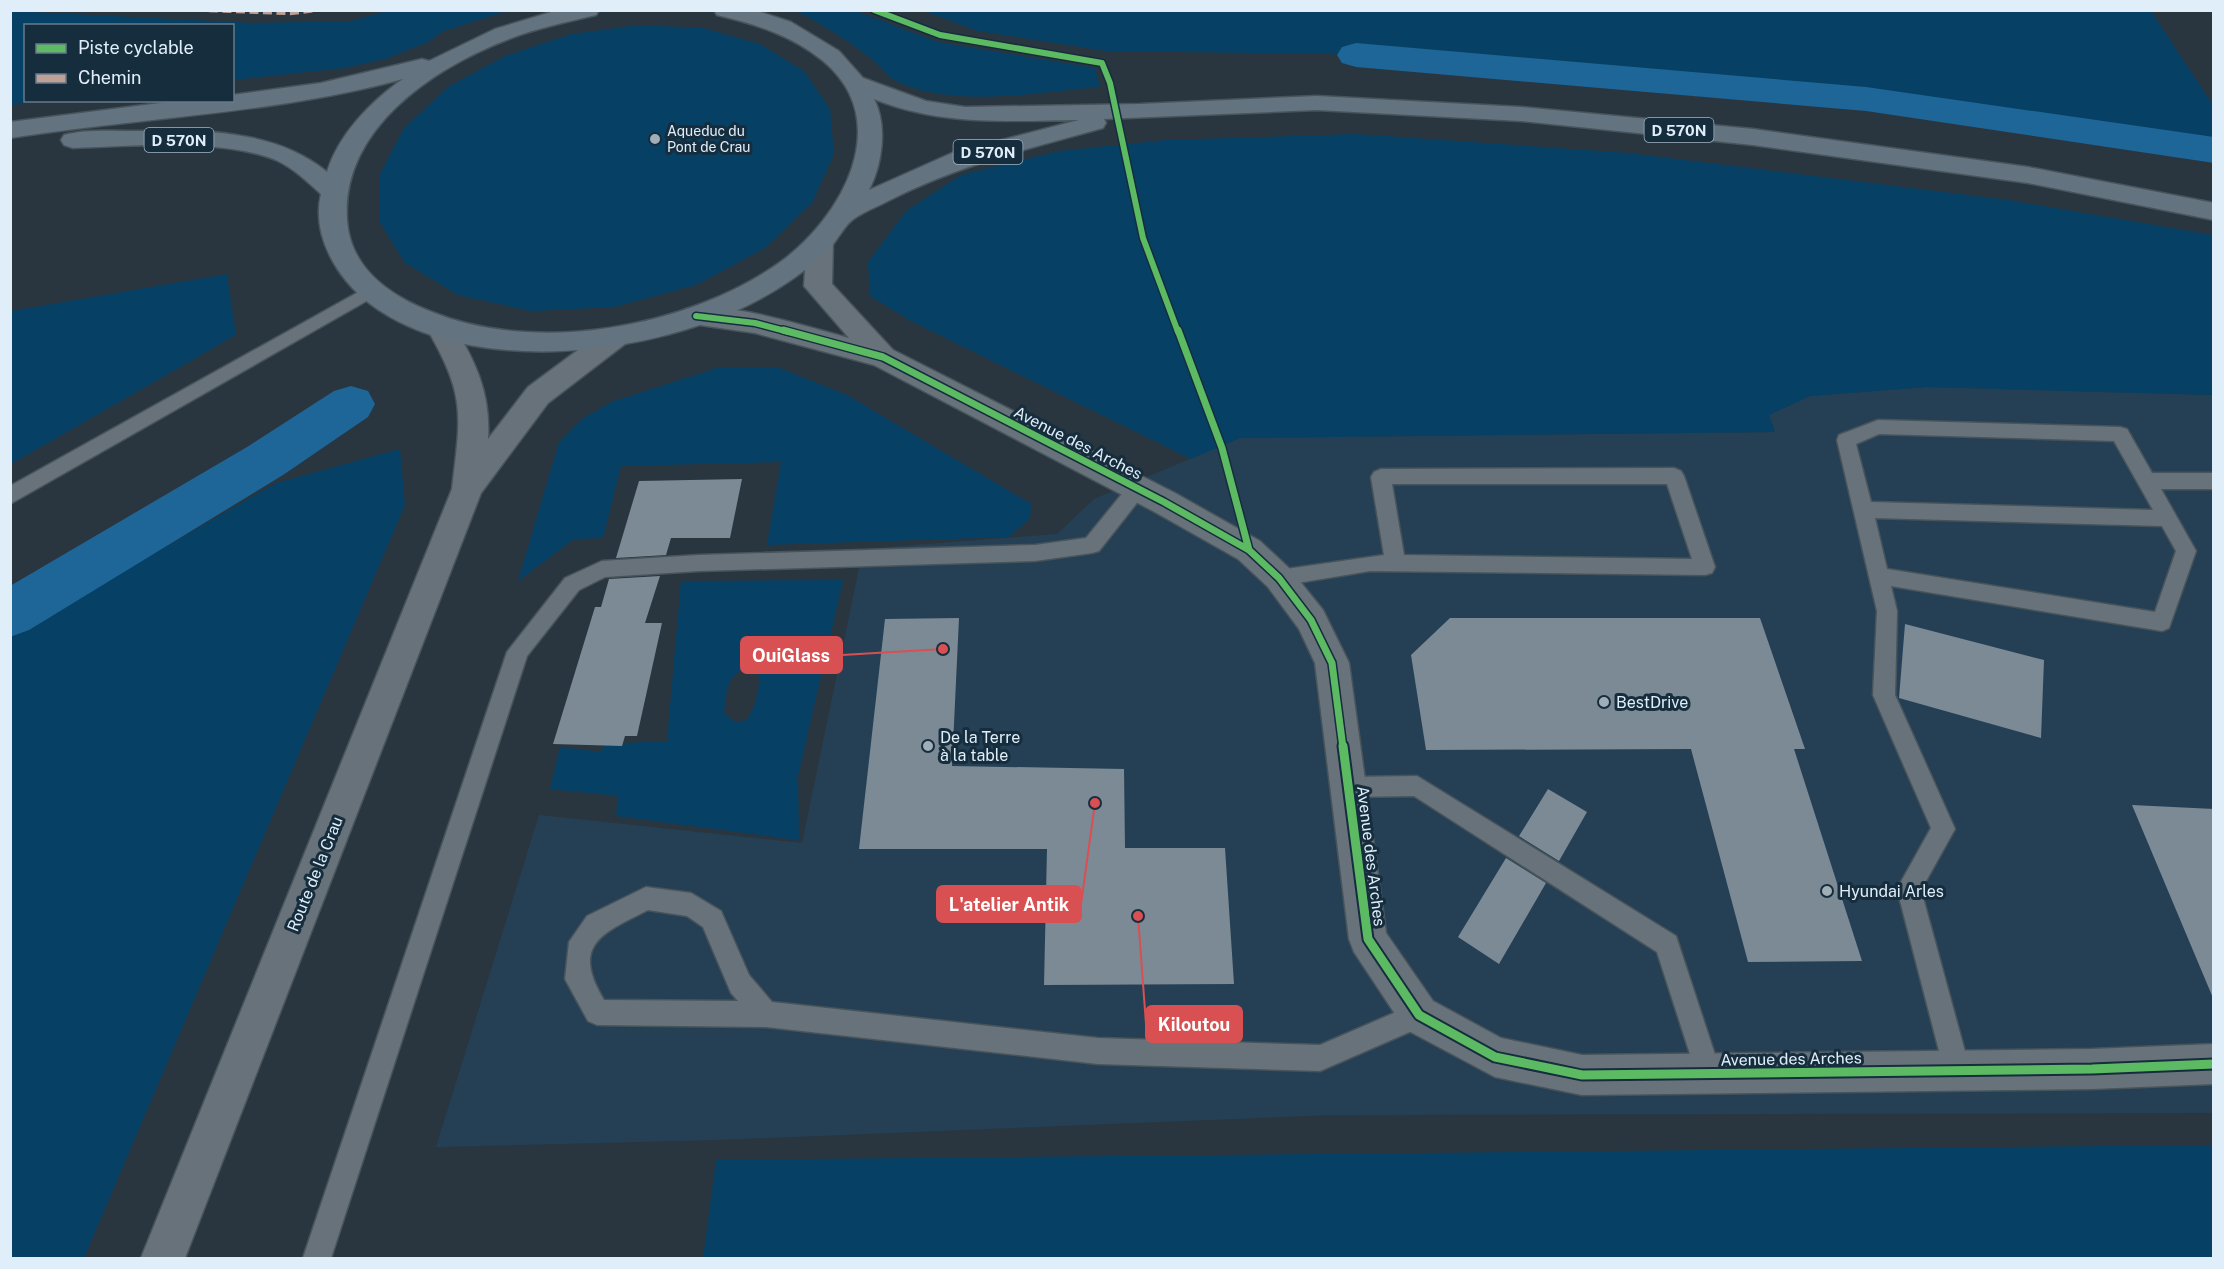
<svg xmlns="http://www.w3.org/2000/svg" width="2224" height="1269" font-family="'Public Sans',sans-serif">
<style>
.built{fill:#254055}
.green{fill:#064165;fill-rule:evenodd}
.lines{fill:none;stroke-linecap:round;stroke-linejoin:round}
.canal{fill:#1e6697;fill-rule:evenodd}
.building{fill:#7c8a95}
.lane-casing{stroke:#48545b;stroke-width:3}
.street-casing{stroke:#48545b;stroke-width:3}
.secondary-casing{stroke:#48545b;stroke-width:3}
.primary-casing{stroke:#48545b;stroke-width:3}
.lane{fill:#68727a;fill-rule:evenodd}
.street{fill:#68727a;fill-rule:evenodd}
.secondary{fill:#68727a;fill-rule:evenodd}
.primary{fill:#647380;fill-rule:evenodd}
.quiet{stroke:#bda197;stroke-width:4.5;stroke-dasharray:9 4.5;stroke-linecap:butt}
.cycleway-far2-casing{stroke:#162d3e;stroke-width:9}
.cycleway-far1-casing{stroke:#162d3e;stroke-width:10}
.cycleway-casing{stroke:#162d3e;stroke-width:13}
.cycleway-far2{stroke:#5cba63;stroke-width:6}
.cycleway-far1{stroke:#5cba63;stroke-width:7}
.cycleway{stroke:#5cba63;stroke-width:9}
.poi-dot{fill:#a0aeb8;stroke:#162d3e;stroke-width:2}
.labels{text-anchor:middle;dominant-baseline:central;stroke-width:6;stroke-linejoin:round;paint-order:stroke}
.far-poi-label{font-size:14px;fill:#e0eef9;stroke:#162d3e;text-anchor:start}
.shield{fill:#162d3e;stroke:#a3b4c1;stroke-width:1.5}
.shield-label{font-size:15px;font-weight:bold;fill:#e0eef9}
.street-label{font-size:16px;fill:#e0eef9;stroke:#162d3e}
.poi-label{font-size:16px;fill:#e0eef9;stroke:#162d3e;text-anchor:start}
.leader{fill:none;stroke:#d85052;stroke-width:2}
.callout-dot{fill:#d85052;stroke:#162d3e;stroke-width:2}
.callout{fill:#d85052;stroke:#d85052;stroke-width:2}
.callout-label{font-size:18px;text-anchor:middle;font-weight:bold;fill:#fff}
</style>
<rect width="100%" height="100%" fill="#293640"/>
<path class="built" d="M1928 387 2213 395V1113L1333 1115 716 1140 436 1147 539 815 802 843 863 549 1057 534 1094 499 1240 438 1775 432 1769 415 1810 396Z"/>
<path class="green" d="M10 11 253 23 351 21 387 11H507L444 31 426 43 385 59 344 68 233 80 232 26H26V100L43 101 11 105Z
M796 11H856L938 42 1095 68 1100 87C1038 92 954 109 896 81 887 77 881 66 873 60 848 41 824 25 796 11Z
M924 11H2151L2213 105V141L1865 95 1393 55 1106 51 978 31Z
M639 25 703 28 760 44 804 71 830 109 834 154 812 203 765 248 696 285 614 307 531 311 458 295 405 263 379 221 380 174 404 128 448 87 505 56 571 34Z
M1356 134 1629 153 2008 200 2213 235V395L1928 387 1810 396 1769 415 1775 432 1240 438 1191 459 911 321 870 296 868 262 906 211 961 175 1059 151 1166 140Z
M227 274 236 335 11 464V311Z
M720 367H777L847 395 1031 504 1030 519 1008 537 767 545 781 462 621 466 603 538 574 539 518 581 559 442 582 419 611 402Z
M400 449 405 505 84 1258H11V636L276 483Z
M843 580 798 776 799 840 616 816 618 796 550 789 560 747 602 752 603 744 667 741 681 581ZM746 668 755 671 760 678C757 695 751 743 724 712 727 693 726 675 746 668Z
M2213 1145V1258H703L716 1160Z"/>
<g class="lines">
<path class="canal" d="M1356 43 1866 87 2214 137V163L1866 111 1356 67 1342 63 1337 55 1342 47Z
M351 386 368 391 375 404 368 417 283 475 29 630 10 637V586L247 447 334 391Z"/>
</g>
<path class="building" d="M742 479 730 538H671L666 555 616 558 639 481Z
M660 576 645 623H662L637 736H625L622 746 553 744 595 607H601L609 579Z
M959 618 952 766 1124 769 1125 848H1225L1234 984 1044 985 1047 849H859L885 619Z
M1450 618H1760L1805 749H1794L1862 961 1748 962 1691 749 1426 750 1411 655Z
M1905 624 2044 660 2041 738 1899 698Z
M1548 789 1587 812 1559 861 1519 836Z
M2132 805 2214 809V998H2213Z
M1506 858 1546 883 1499 964 1458 937Z"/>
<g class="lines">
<defs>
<path id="lane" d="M371 285 377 287 380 291 377 295 10 504V486Z
M1878 420 2120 427 2127 429 2152 473H2214V489H2161L2196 551 2169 628 2162 631 1891 586 1897 611 1895 695 1955 829 1921 890 1970 1070 1966 1079 1957 1083 1948 1079 1944 1070 1897 889 1931 828 1873 695 1877 611 1837 440 1839 435ZM1879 434 2114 441 2153 510 1871 502 1856 444ZM1875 518 2162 526 2176 551 2155 612 1887 569Z
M1674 468 1681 471 1684 476 1715 567 1712 573 1705 575 1370 571 1279 586 1272 584 1269 578 1272 572 1279 570 1384 555 1371 477 1374 472 1381 469ZM1392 484H1667L1692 559 1404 555Z
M1137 481 1144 484 1147 489 1144 494 1099 551 1092 553 1035 561 699 571 605 577 579 590 527 656 331 1258H303L507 652 565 578 602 561 699 555 1035 545 1086 538 1130 484Z
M1417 776 1676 936 1721 1073 1717 1082 1708 1086 1699 1082 1657 952 1414 796 1348 797 1340 794 1337 787 1340 780 1348 777Z
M646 887 691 893 721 911 749 975 772 1002 1098 1038 1320 1045 1419 1002 1428 1006 1432 1015 1428 1024 1320 1071 1098 1064 766 1027 597 1025 588 1021 565 979 569 942 587 916ZM648 910 687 916 703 927 731 993 738 1001 604 1000C570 944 603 933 648 910Z"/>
<path id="street" d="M820 233 829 236 833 242 832 284 893 350 1175 493 1260 541 1290 569 1323 610 1349 663 1386 933 1433 1001 1501 1038 1582 1055 2092 1049 2214 1044V1084L2092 1089 1582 1095 1495 1077 1405 1029 1354 952 1349 939 1315 663 1299 629 1268 587 1238 559 1153 511 874 365 755 333 686 323 682 316 686 309C722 299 811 328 849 338L804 286 807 242 811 236Z"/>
<path id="secondary" d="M440 317 450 320C474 358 491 392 488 439L528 387 605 330 615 327 625 330 629 337 625 344 548 403 481 493 185 1258H141L452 489C461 413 466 396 426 327L430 320Z"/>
<path id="primary" d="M558 10H599L596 15C567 22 537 28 509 39 433 68 341 129 347 220 350 268 390 296 432 312 537 355 688 327 779 263 841 219 897 121 822 60 791 35 755 24 717 15L714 10H754L791 22 839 51 863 78 926 101 965 107 1140 104 1317 96 1521 107 1753 129 2028 167 2214 203V220L2028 183 1753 145 1521 121 1317 110 1104 119 1106 123 1103 128C1031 148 959 165 892 199 879 206 862 212 851 221 843 228 838 239 831 247 811 267 786 285 760 299 656 356 469 379 369 303 338 279 311 236 321 194 308 182 294 169 278 161 226 138 130 146 73 148L64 145 61 140 64 135C86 129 111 131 133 131 198 130 274 128 327 172 338 135 372 100 403 79 275 114 141 117 10 138V122L184 100H232V95L321 83 422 59 429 61 495 29ZM874 99C941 126 1009 121 1079 120L952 153 869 190C882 165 888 126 874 99Z"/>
</defs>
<use href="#lane" class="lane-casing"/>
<use href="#street" class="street-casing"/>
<use href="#secondary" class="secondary-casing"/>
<use href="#primary" class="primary-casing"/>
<use href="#lane" class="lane"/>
<use href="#street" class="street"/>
<use href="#secondary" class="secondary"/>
<use href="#primary" class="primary"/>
<path class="quiet" d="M209 10 290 13 315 10"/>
<defs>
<path id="cycleway-far2" d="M874 10 940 35 1102 63 1110 83 1143 238 1178 332
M696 316 755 323 789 332"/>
<path id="cycleway-far1" d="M783 330 883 357 1164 502 1249 550 1279 578 1311 620 1332 663 1343 748
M1178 330 1222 448 1249 550"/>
<path id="cycleway" d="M1343 746 1368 939 1419 1015 1495 1057 1582 1075 2092 1069 2214 1064"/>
</defs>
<use href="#cycleway-far2" class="cycleway-far2-casing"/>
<use href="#cycleway-far1" class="cycleway-far1-casing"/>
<use href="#cycleway" class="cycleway-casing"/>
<use href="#cycleway-far2" class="cycleway-far2"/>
<use href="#cycleway-far1" class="cycleway-far1"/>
<use href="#cycleway" class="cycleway"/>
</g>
<g class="poi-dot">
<circle cx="655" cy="139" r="6"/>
<circle cx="1604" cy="702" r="6"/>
<circle cx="928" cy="746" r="6"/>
<circle cx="1827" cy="891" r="6"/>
</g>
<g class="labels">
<g class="far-poi-label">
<text x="667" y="131">Aqueduc du<tspan x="667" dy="16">Pont de Crau</tspan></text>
</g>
<g class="shield">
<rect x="1644.5" y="118" width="69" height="24" rx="4.5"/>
<rect x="144.5" y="128" width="69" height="24" rx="4.5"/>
<rect x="953.5" y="140" width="69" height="24" rx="4.5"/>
</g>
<g class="shield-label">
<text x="1679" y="130">D 570N</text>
<text x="179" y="140">D 570N</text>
<text x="988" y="152">D 570N</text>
</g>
<g class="street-label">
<text transform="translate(1078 443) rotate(27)">Avenue des Arches</text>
<text transform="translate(1371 856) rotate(83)">Avenue des Arches</text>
<text transform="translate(315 874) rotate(-68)">Route de la Crau</text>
<text transform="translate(1791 1059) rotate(-1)">Avenue des Arches</text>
</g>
<g class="poi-label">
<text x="1616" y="702">BestDrive</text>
<text x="940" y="737">De la Terre<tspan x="940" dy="18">à la table</tspan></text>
<text x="1839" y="891">Hyundai Arles</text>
</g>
</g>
<path class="leader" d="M943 649L842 655M1095 803L1081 904M1138 916L1146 1024"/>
<g class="callout-dot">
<circle cx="943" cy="649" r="6"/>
<circle cx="1095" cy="803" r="6"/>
<circle cx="1138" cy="916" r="6"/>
</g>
<g class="callout">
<rect x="741" y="637" width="101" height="36" rx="6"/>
<rect x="937" y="886" width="144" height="36" rx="6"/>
<rect x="1146" y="1006" width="96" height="36" rx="6"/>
</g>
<g class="callout-label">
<text x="791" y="662">OuiGlass</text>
<text x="1009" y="911">L'atelier Antik</text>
<text x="1194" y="1031">Kiloutou</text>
</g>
<rect width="2224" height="1269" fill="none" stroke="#e0eef9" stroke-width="24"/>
<rect x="24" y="24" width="210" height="78" fill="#162d3e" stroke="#677a89" stroke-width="1.5"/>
<rect x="36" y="44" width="30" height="9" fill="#5cba63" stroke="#677a89" stroke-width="1.5"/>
<text x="78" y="54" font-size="18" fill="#e0eef9">Piste cyclable</text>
<rect x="36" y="74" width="30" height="9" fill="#bda197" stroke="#677a89" stroke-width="1.5"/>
<text x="78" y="84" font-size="18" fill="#e0eef9">Chemin</text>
</svg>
